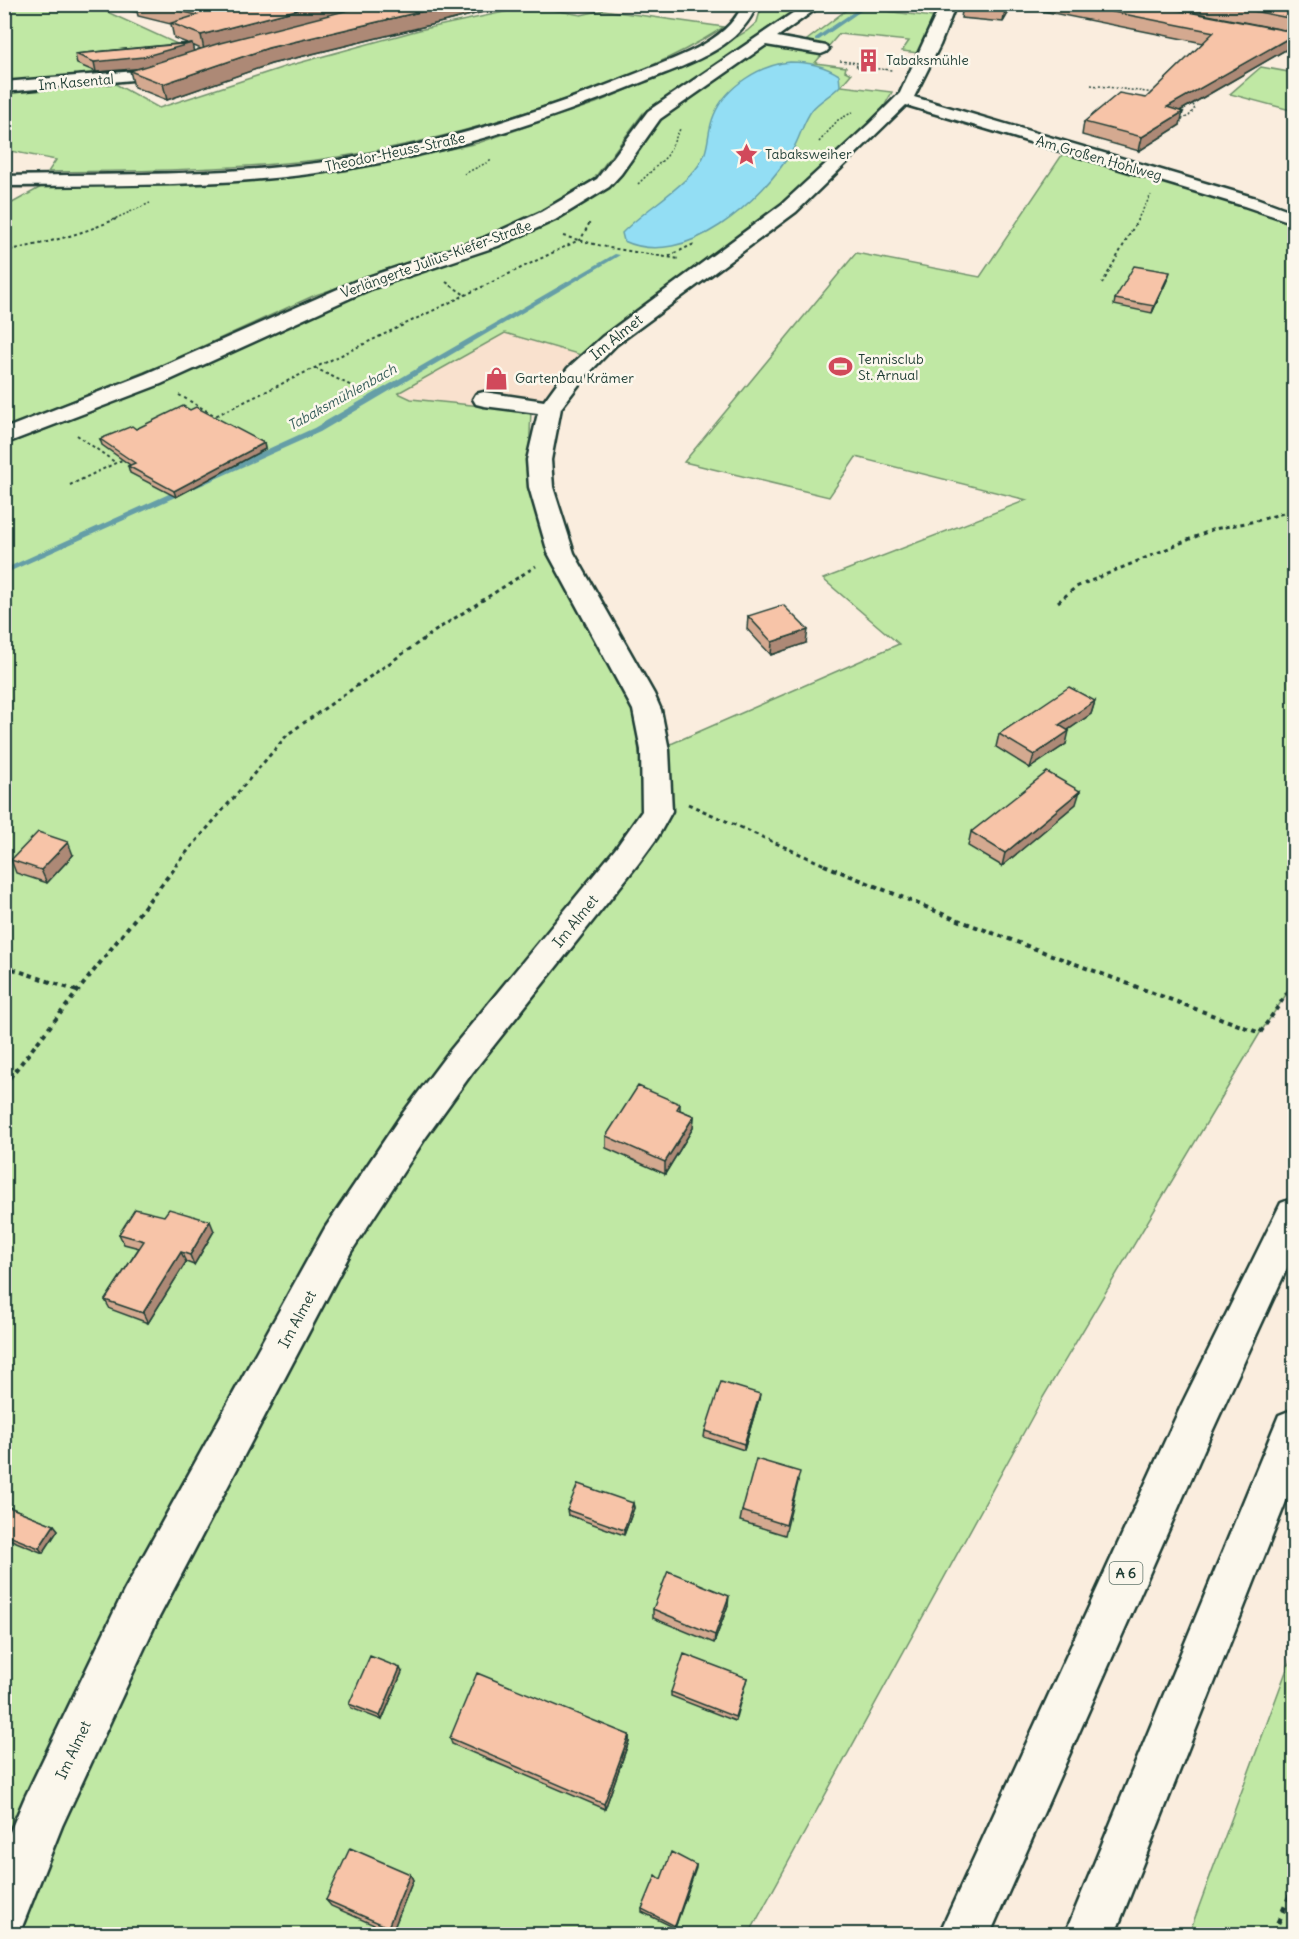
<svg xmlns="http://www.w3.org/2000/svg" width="1299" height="1939" font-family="Delius,sans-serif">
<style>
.built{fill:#f9e1ce}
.green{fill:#c0e8a4;stroke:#70926c;stroke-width:1.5}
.water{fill:#93def4;stroke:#659ea7;stroke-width:1.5}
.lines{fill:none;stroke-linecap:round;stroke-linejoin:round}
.stream{fill:#659ea7;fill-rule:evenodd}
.minor-casing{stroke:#1f3d34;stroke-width:5}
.highway-casing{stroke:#1f3d34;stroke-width:5}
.path-far4{stroke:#1f3d34;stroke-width:1.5;stroke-dasharray:2 2;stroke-linecap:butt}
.path-far3{stroke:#1f3d34;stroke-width:2;stroke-dasharray:3 3;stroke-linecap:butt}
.path-far2{stroke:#1f3d34;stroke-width:3;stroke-dasharray:4 4;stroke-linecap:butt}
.path-far1{stroke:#1f3d34;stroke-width:4;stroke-dasharray:4.5 4.5;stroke-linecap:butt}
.path{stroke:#1f3d34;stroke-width:5;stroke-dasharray:6 6;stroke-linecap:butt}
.minor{fill:#fbf7ec;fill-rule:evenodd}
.highway{fill:#fbf7ec;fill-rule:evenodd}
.wall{fill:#d4a990;stroke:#1f3d34;stroke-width:1.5;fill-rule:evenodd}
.shaded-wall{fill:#ad8976;stroke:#1f3d34;stroke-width:1.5}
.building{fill:#f7c4a8;stroke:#1f3d34;stroke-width:1.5}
.labels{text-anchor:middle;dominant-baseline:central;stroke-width:5;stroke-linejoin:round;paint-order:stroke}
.far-poi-label{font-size:14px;fill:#1f3d34;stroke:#fbf7ec;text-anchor:start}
.far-street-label{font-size:14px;fill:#1f3d34;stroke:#fbf7ec}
.far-water-label{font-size:14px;font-style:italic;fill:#365d5a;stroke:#fbf7ec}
.shield{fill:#fbf7ec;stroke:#61756b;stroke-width:1.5}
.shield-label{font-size:14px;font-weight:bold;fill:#1f3d34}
.street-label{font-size:15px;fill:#1f3d34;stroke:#fbf7ec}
</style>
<rect width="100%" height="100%" fill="#faedde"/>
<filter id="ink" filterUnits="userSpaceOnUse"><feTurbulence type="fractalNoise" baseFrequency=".0167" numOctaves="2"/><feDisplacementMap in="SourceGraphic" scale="12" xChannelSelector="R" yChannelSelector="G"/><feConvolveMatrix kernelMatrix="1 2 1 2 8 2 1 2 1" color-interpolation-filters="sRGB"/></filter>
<g filter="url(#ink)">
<path class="built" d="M505 333 581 355 543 401H537L531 411 411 399 397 393Z"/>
<path class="green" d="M4 5H92L197 53 108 80 159 108 284 67 419 30 532 6 581 15 603 10 724 27C671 61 613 83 554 103 477 129 397 150 316 160 227 170 138 171 48 172L56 160 5 150Z
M762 5H806L643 113 593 180 539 213 482 237 313 296 164 364 5 428V207L41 187 186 184 295 177 346 171 478 143 596 103 698 60 747 31 757 22Z
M853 5H884L877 10 933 17 918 53 902 51 909 41 839 34 828 47 803 43Z
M768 43 825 51 815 63 846 67 845 71 851 74 841 86 892 92 882 110 783 205 581 355 505 333 398 393 411 399 531 411 528 477 536 508 635 711 639 753 673 743 899 644 823 579 1027 500 856 457 829 497 684 462 856 253 980 277 1066 149 1250 202 1294 218V983L1260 1033 1042 1399 749 1934H5V445L99 409 239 349 301 319 371 291 524 235 593 197 611 184 624 171 663 116Z
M1261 67 1294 73V111L1230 94Z
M1294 1650V1934H1189L1201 1901Z"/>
<path class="water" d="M790 62C806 62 825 66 839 75L840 86C832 95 820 100 812 110 803 122 800 138 792 151 762 200 686 270 624 241L622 233C644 210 674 194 695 170 712 149 705 136 714 115 726 86 760 65 790 62Z"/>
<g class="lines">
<path class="stream" d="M865 4H871L819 40H815V38Z
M615 254 620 255 320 432 4 574V569L314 428Z"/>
<defs>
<path id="minor" d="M743 4H757C740 50 682 66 640 83 537 125 429 159 317 173 214 187 109 185 4 186V176C109 174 214 176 317 163 427 149 533 115 635 74 671 59 727 44 743 4Z
M806 4H823L777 37 826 46 829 49 826 52 821 54 766 45 660 119 621 174 609 187 555 220 498 246 370 289 161 384 4 444V429L145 374 356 281 484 238 541 212 597 179 648 111Z
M941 4H956L940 45 914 97 1256 198 1294 212V223L1244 206 906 105 796 212 616 345 584 378 561 408 551 460 553 487 574 553 654 694 661 710 669 750 672 811 657 838 638 864 472 1073 426 1137 351 1252 156 1623 62 1826 22 1927 4 1934V1846L25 1797 124 1591 325 1228 400 1117 448 1053 616 848 642 811 641 750 633 710 548 553 529 487 527 460 538 413 484 406 476 404 473 399 476 394 484 392 544 401 568 368 602 337 782 204 869 124 900 93Z
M148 70 154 72 156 75 154 78 4 92V82Z"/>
<path id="highway" d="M1294 1198V1253L1211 1434 990 1934H939L1181 1406 1281 1203Z
M1294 1409V1481L1115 1934H1065L1279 1415Z"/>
</defs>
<use href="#minor" class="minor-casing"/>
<use href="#highway" class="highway-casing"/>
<path class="path-far4" d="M840 61 858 63 856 67 892 70
M1091 85 1155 93
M1178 121 1189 116 1195 108 1191 101
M819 142 838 120 853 112
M464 174 492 160
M638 184 667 156 680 129
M112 220 150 203
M1137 220 1151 195"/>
<path class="path-far3" d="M563 236 610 248 679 259
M4 251C44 244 79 235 116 219
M669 256 694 244
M446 282 465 295
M1102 284 1138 219
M315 368 368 394
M179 395 216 416
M211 418 581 239 590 222
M77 435 116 463
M70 485 126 458"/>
<path class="path-far2" d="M1058 602 1076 587 1214 529 1256 521 1294 510
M688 804 827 866
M175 866 288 734 441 627 536 566"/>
<path class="path-far1" d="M824 865 950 917 1260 1033 1294 983
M4 966 77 991
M4 1085 177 865"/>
<path class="path" d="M1273 1934 1294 1886"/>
<use href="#minor" class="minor"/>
<use href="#highway" class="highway"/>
</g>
<path class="wall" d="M110 4H516L271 64 167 100 134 87 130 71 138 68 96 72 77 64 75 54 187 43 174 38 171 24 138 16 137 12 130 11V9ZM192 45 201 49 193 51Z
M648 4H694L692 7 678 8Z
M963 4H1146L1294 32 1152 4H1294V45L1180 111V125L1139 151 1082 135 1084 122 1146 98 1203 43 1013 5 1003 22 961 18Z
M1168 278 1152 313 1114 305 1115 299Z
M190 410 264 443 265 449 176 497 130 473 128 466 130 465 102 445 100 439 136 429Z
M748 616 806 643 771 655 747 629Z
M1095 701 1091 714 1068 730 1066 744 1030 768 996 747 999 734Z
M1076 804 1002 866 968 846 971 832Z
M73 855 47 883 16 873 11 860Z
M680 1104V1110L694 1116 693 1128 665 1174 606 1148V1136Z
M214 1231 194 1265 186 1262 148 1323 110 1309 105 1300 139 1248 124 1244 119 1234Z
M759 1399 744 1450 704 1437 705 1431Z
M798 1482 785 1535 740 1521 742 1511Z
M633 1503 634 1508 624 1535 568 1515 567 1510Z
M4 1505 54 1525 58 1530 43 1553 4 1537Z
M728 1605 714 1643 653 1618V1609Z
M402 1672 382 1720 351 1708 349 1704Z
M747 1678 735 1721 671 1696V1692Z
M629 1735V1741L605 1809 452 1744 450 1738Z
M696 1865 675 1928 642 1912V1909L661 1879Z
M410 1874 413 1880 392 1933 331 1906 326 1900Z"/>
<path class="shaded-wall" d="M319 4H378L204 50 201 35Z
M453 4H516L271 64 167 100 163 84 268 48Z
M1008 4H1013L1003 22 1005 10Z
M1294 35V45L1164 120 1167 107Z
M192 43 194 53 146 68 96 72 94 62Z
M1183 112 1180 125 1139 151 1142 137Z
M1170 272 1168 278 1152 313 1154 306Z
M264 443 265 449 176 497 174 491Z
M808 630 806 643 771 655 772 642Z
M1095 701 1091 714 1056 738 1059 725Z
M1069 731 1066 744 1030 768 1034 755Z
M1080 791 1076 804 1002 866 1005 853Z
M68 842 73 855 47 883 41 870Z
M694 1116 693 1128 665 1174V1162Z
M210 1221 214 1231 194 1265 190 1255Z
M181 1252 186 1262 148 1323 143 1313Z
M760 1394 759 1399 744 1450V1444Z
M633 1503 634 1508 624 1535V1530Z
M54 1525 58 1530 43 1553 39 1548Z
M729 1596 728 1605 714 1643 715 1635Z
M400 1668 402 1672 382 1720 380 1716Z
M629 1735V1741L605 1809 604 1804Z
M696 1865V1868L675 1928V1926Z
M410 1874 413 1880 392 1933 388 1927Z"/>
<path class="building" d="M150 4H319L201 35 171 23 197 15Z
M372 4H453L268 48 163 84 130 71 220 43Z
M963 4H1008L1005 10 962 6Z
M1073 4H1146L1294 32V35L1167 107 1183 112 1142 137 1084 122 1119 93 1146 98 1214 32Z
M1217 4H1294V19Z
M192 43 143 57 94 62 75 54Z
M1134 266 1170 272 1154 306 1115 299Z
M183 406 190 410 196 407 264 443 174 491 128 466 135 463 100 439 132 426 136 429Z
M783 605 808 630 772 642 748 616Z
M1069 687 1095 701 1059 725 1069 731 1034 755 999 734Z
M1047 772 1080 791 1005 853 971 832Z
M38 832 68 842 41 870 11 860Z
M638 1086 680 1104 677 1109 694 1116 665 1162 606 1136Z
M135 1209 164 1216 169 1209 210 1221 190 1255 181 1252 143 1313 105 1300 144 1241 119 1234Z
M721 1382 760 1394 744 1444 705 1431Z
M756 1459 800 1472 786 1525 742 1511Z
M578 1484 633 1503 624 1530 567 1510Z
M4 1505 54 1525 39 1548 4 1534Z
M668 1571 729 1596 715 1635 653 1609Z
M684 1654 747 1678 735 1717 671 1692Z
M370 1656 400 1668 380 1716 349 1704Z
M477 1673 629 1735 604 1804 450 1738Z
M350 1848 410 1874 388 1927 326 1900Z
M671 1852 696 1865 675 1926 642 1909 656 1875 661 1879Z"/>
</g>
<defs>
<symbol id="building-bare" viewBox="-9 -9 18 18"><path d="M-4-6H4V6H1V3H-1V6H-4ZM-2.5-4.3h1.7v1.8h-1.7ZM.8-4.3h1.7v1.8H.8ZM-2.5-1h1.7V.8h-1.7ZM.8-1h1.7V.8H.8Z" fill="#d1495b" stroke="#fbf7ec" stroke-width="2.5" paint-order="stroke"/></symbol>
<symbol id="sight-bare" viewBox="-9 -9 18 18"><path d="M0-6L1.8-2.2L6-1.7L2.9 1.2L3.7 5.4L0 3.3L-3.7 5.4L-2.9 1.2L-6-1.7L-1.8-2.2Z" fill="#d1495b" stroke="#fbf7ec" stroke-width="2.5" paint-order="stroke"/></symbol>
<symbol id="stadium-bare" viewBox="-9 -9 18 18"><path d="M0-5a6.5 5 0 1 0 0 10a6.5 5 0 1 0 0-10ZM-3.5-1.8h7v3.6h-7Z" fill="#d1495b" stroke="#fbf7ec" stroke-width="2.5" paint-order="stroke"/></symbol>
<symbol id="shop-bare" viewBox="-9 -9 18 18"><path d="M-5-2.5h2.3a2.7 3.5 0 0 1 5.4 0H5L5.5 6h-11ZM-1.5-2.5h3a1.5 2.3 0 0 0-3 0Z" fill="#d1495b" stroke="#fbf7ec" stroke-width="2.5" paint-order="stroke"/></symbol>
</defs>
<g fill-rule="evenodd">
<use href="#building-bare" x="852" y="44" width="33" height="33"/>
<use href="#sight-bare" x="730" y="138" width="33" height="33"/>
<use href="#stadium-bare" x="824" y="350" width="33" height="33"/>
<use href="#shop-bare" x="480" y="362" width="33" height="33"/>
</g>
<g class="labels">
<g class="far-poi-label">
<text x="886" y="60">Tabaksmühle</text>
<text x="765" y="154">Tabaksweiher</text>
<text x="858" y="359">Tennisclub<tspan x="858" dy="16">St. Arnual</tspan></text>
<text x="515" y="378">Gartenbau Krämer</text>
</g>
<g class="far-street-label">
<text transform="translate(76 82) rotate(-5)">Im Kasental</text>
<text transform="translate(395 152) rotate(-12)">Theodor-Heuss-Straße</text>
<text transform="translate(1099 158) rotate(16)">Am Großen Hohlweg</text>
<text transform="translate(436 259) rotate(-20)">Verlängerte Julius-Kiefer-Straße</text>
</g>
<g class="far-water-label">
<text transform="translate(342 397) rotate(-29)">Tabaksmühlenbach</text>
</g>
<rect class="shield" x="1109.5" y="1562" width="33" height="22" rx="4.5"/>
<g class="shield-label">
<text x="1126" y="1573">A 6</text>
</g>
<g class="street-label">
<text transform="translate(616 337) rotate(-39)">Im Almet</text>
<text transform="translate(575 921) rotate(-51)">Im Almet</text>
<text transform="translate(297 1319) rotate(-62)">Im Almet</text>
<text transform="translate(73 1750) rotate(-65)">Im Almet</text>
</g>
</g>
<rect width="1299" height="1939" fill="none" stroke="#fbf7ec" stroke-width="24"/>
<rect x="12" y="12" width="1275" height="1915" fill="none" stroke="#1f3d34" stroke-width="2" filter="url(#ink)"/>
</svg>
